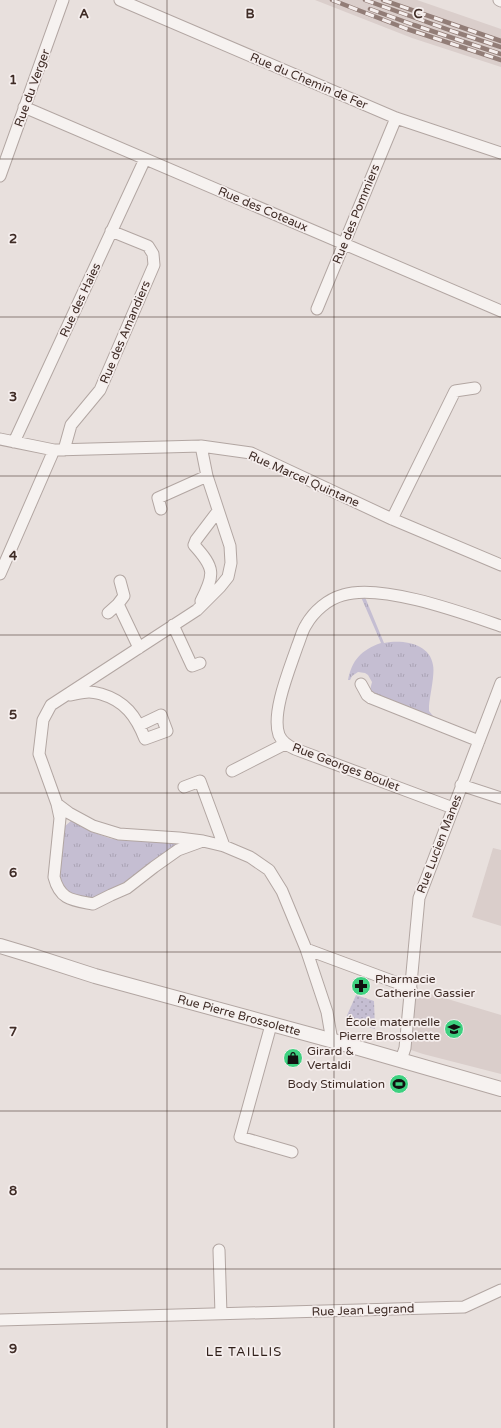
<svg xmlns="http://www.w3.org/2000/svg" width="501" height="1428" font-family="'Varela Round',sans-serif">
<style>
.built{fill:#dacecb}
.grass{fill:url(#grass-tufts)}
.garden{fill:url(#garden-dots)}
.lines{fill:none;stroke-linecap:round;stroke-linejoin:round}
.minor-casing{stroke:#b2a6a2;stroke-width:13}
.tertiary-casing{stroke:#b2a6a2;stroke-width:16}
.minor{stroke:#f6f2f0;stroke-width:11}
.tertiary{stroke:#f6f2f0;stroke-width:14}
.rail-casing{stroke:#927d77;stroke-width:4.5}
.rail{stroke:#f5eeed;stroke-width:3;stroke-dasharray:9;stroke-linecap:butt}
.grid{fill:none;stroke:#3f2c26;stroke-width:1;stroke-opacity:0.55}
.labels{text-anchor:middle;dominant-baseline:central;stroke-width:3.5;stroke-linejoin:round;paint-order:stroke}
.street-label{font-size:12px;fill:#3f2c26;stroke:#f5eeed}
.poi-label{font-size:12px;fill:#3f2c26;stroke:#f5eeed;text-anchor:start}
.neighbourhood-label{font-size:13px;letter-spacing:1px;fill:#2f1f19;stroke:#f5eeed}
.grid-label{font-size:13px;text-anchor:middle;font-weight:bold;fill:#3f2c26;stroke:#f5eeed;stroke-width:3.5;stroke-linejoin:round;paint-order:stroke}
</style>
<defs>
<pattern id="grass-tufts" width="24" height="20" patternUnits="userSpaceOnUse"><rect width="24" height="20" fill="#c5bed2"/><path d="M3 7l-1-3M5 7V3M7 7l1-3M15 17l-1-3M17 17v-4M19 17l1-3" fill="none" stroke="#aaa3b4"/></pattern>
<pattern id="garden-dots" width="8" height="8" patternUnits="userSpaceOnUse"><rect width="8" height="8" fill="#c5bed2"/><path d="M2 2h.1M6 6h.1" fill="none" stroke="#aaa3b4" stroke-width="1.8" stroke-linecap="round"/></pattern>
</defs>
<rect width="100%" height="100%" fill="#e8e0dd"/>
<path class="built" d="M315 0H417L501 29V67L412 38Z
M493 848 501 850V926L472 917Z
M411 988 501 1015V1074L423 1054 405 1048Z"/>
<path class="grass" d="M361 597H365L384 643C402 639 430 643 433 665 435 674 430 695 429 706V711L433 716 432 719 373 696 370 690 372 682 368 675 365 673 358 672 352 676 350 680H348C352 660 361 650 381 643Z
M72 820 92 832 112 839 179 842 125 885 92 899 72 896 59 882 64 827Z"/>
<path class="garden" d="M356 995 374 1001 375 1029 345 1020Z"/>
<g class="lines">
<defs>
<path id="minor" d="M120 0 396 118 501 153
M499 0 501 1
M24 107 501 311
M0 176 63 0
M317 309 396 118
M0 439 54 450 201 446 251 453 392 519 501 565
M14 442 145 159
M201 446 207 476 230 546 231 563 228 577 220 587 197 610 51 705 43 720 39 754 57 804 69 813 93 826 119 834 179 838 203 841 224 846 250 857 269 870 282 891 306 949 327 1012 332 1041
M64 450 71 425 100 390 154 265 153 254 148 246 111 231
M161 509 158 498 207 476
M392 519 455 391 475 388
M0 574 54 450
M120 581 124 596 118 604 139 648
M201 601C215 574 215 568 194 545L196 540 218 511
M108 613 118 604
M173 625 192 666 200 663
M361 684 367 695 371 698 479 741
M70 695C76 694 83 692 89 692 93 692 97 693 101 694 125 701 136 716 145 739L167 731 161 715 140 725
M232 771 285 744
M461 785 501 798
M184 787 200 781 224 846
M57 804 60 818 54 877C60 900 72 900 93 904L111 895 127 888 154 867 178 850 200 842
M453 808 295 749C288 746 282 742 279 735 271 713 290 668 297 647 300 640 302 631 306 625 314 611 328 599 343 595 381 583 463 613 501 626
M306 949 411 988
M271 1025 240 1137 292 1152
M401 1060 405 1048 419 898 501 683
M219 1250 221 1314
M0 1320 464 1307 501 1290"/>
<g id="tertiary">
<path id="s1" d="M0 946 30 955 95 976 341 1043 501 1089"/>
</g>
</defs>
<use href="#minor" class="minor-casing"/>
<use href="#tertiary" class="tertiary-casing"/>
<use href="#minor" class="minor"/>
<use href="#tertiary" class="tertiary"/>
<defs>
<path id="rail" d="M332 0 407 29 501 60
M365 0 452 31 501 47
M383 0 501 41
M370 9 414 25 501 54"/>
</defs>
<use href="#rail" class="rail-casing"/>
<use href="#rail" class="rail"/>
</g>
<path class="grid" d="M167 0V1428M334 0V1428M0 159H501M0 317H501M0 476H501M0 635H501M0 793H501M0 952H501M0 1111H501M0 1269H501"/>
<defs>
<symbol id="pharmacy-disc" viewBox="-11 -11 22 22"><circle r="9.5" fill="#3ed180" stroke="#f5eeed"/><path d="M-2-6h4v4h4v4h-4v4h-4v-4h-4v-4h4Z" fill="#111"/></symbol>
<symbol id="school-disc" viewBox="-11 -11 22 22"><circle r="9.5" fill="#3ed180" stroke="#f5eeed"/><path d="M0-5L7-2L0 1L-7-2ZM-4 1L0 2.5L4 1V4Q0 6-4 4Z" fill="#111"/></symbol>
<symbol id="shop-disc" viewBox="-11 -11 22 22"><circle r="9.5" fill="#3ed180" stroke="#f5eeed"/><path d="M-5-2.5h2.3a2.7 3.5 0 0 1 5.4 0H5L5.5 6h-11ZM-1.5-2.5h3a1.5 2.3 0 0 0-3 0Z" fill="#111"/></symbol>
<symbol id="stadium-disc" viewBox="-11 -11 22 22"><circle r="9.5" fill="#3ed180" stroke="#f5eeed"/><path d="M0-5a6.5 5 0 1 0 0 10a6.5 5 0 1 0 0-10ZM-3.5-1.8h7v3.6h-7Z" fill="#111"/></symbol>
</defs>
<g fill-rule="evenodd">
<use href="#pharmacy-disc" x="350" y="975" width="22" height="22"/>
<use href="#school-disc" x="443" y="1018" width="22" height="22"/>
<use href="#shop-disc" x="282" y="1047" width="22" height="22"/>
<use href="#stadium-disc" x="388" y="1073" width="22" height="22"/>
</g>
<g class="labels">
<g class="street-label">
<text transform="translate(309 81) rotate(23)">Rue du Chemin de Fer</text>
<text transform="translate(32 88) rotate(-70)">Rue du Verger</text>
<text transform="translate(263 209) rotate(23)">Rue des Coteaux</text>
<text transform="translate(356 214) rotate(-68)">Rue des Pommiers</text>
<text transform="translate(80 300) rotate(-65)">Rue des Haies</text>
<text transform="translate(125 332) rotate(-67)">Rue des Amandiers</text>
<text transform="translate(304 479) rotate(24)">Rue Marcel Quintane</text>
<text transform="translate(346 767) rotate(21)">Rue Georges Boulet</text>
<text transform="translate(439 844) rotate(-69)">Rue Lucien Manes</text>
<text stroke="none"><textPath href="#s1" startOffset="249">Rue Pierre Brossolette</textPath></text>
<text transform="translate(363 1310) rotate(-2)">Rue Jean Legrand</text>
</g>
<g class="poi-label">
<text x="375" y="979">Pharmacie<tspan x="375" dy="14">Catherine Gassier</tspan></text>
<text x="440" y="1022" text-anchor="end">École maternelle<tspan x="440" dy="14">Pierre Brossolette</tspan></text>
<text x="307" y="1051">Girard &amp;<tspan x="307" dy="14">Vertaldi</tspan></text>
<text x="385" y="1084" text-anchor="end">Body Stimulation</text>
</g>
<g class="neighbourhood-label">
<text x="244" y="1352">LE TAILLIS</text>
</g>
</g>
<g class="grid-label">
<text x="84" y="18">A</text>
<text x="250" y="18">B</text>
<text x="418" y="18">C</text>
<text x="13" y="84">1</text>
<text x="13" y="243">2</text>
<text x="13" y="401">3</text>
<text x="13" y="560">4</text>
<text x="13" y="719">5</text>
<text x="13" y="877">6</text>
<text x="13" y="1036">7</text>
<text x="13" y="1195">8</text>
<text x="13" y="1353">9</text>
</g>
</svg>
